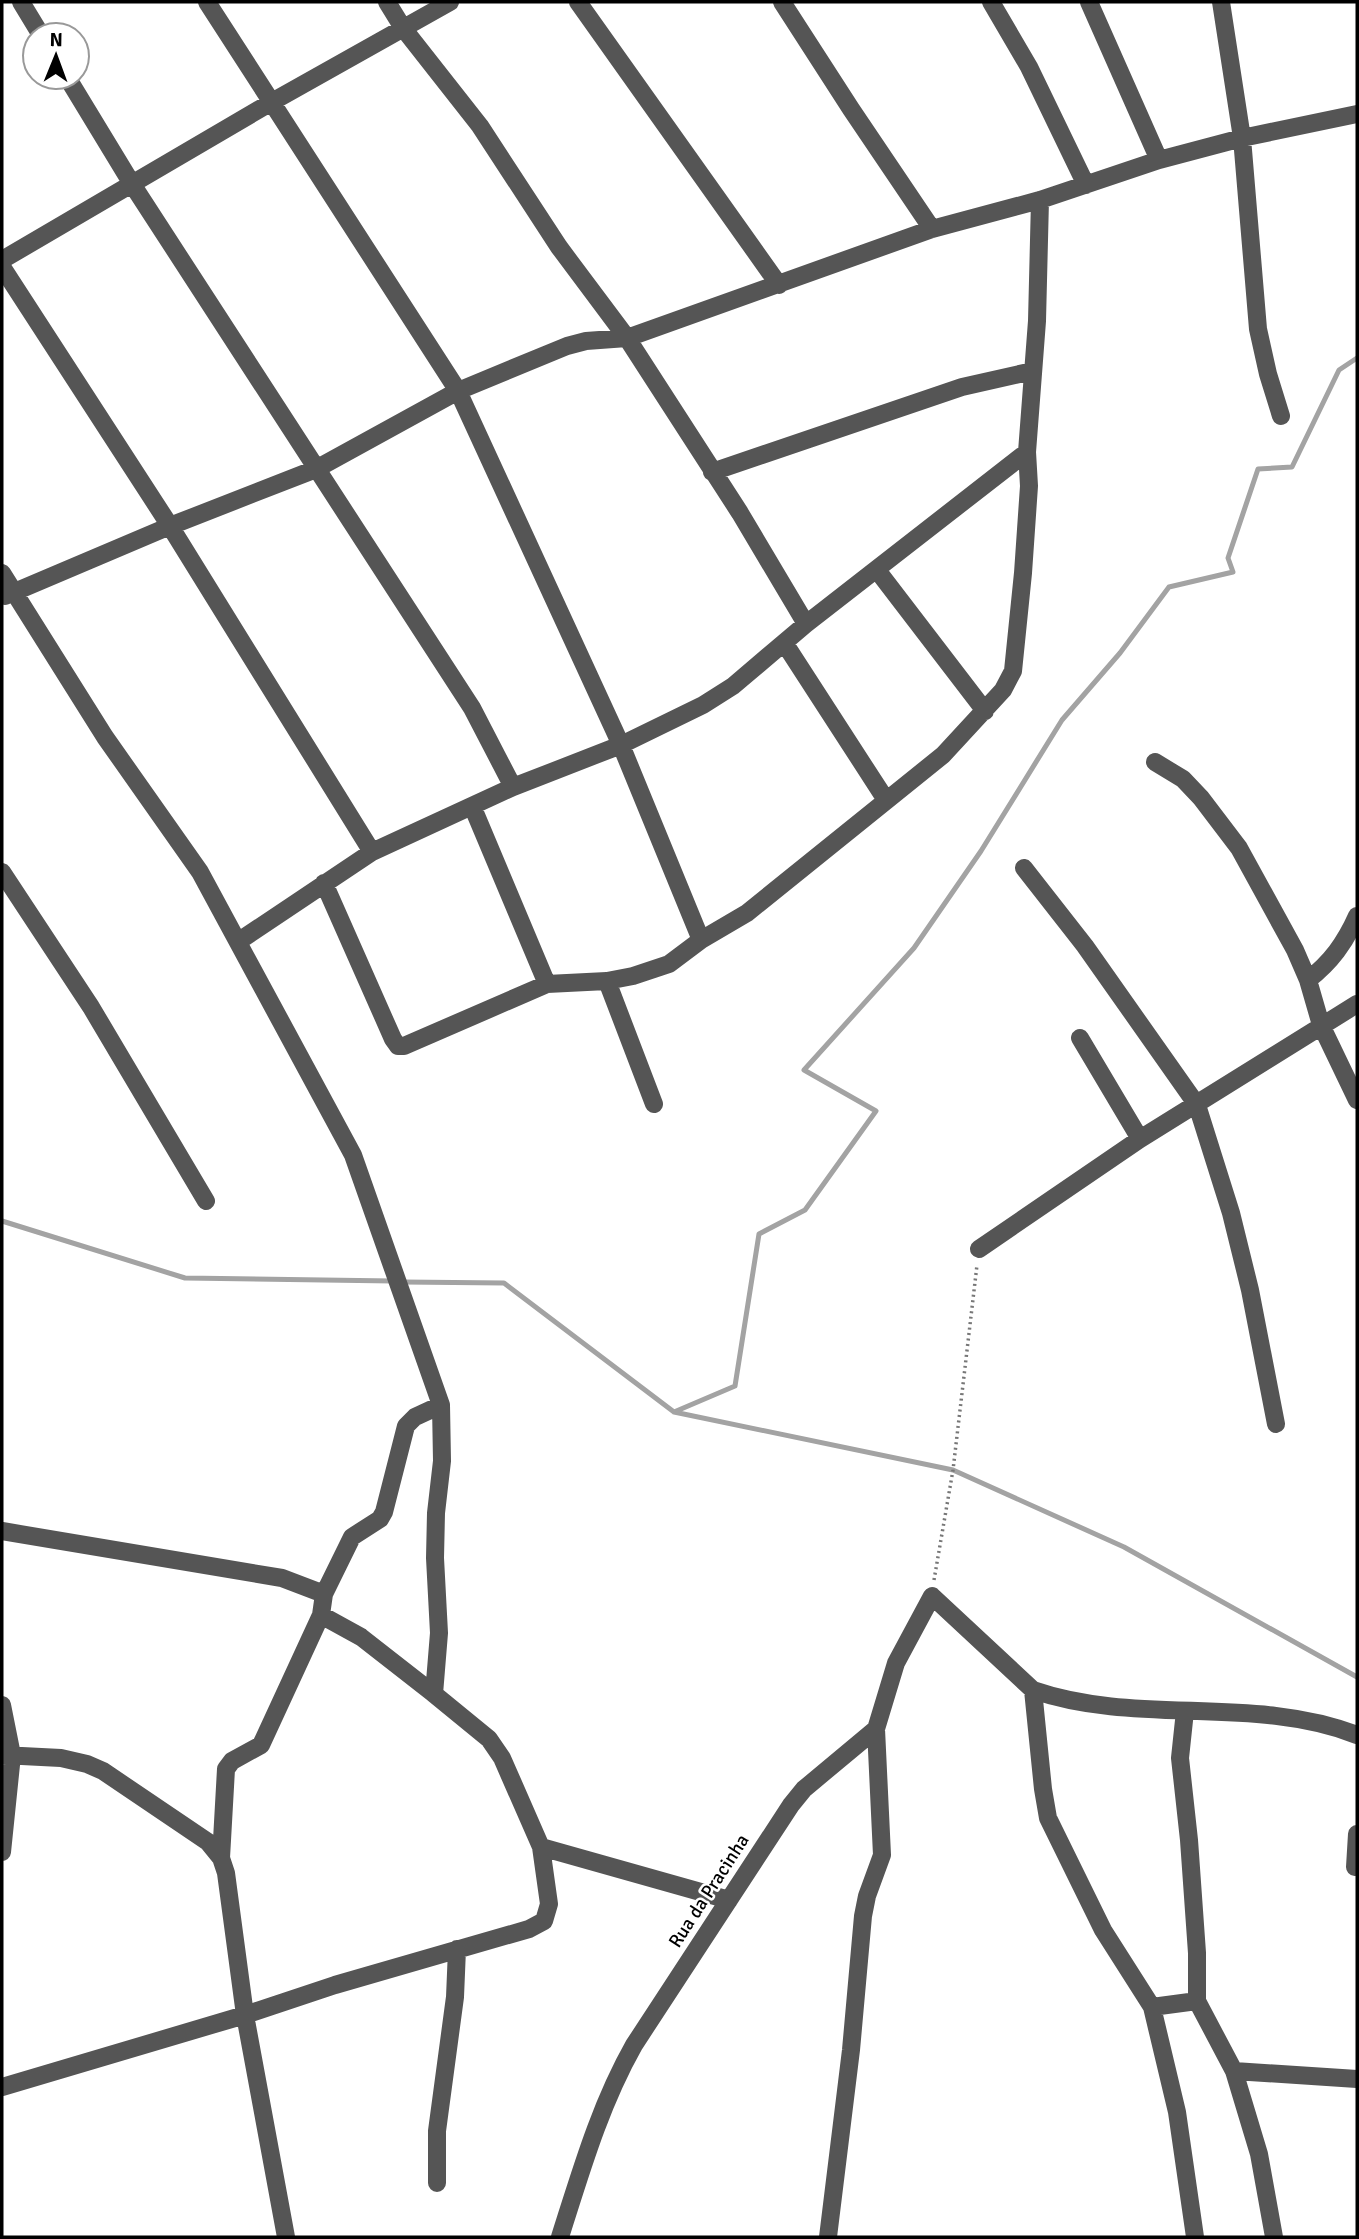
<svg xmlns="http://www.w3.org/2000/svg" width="1359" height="2239" font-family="Signika,sans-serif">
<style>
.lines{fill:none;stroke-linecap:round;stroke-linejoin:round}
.stream{stroke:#a3a3a3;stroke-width:5}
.path{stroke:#777;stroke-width:3.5;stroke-dasharray:2 3.5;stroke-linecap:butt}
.minor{stroke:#555;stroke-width:18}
.labels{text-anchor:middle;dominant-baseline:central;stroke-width:5;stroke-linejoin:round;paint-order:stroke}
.street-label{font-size:19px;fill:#000;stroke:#fff}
</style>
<rect width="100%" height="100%" fill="#fff"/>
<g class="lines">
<path class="stream" d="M2 1221 185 1278 393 1281
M403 1282 504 1283 674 1412 953 1470 1124 1547 1357 1677
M674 1412 735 1386 759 1234 805 1210 876 1111 804 1070 914 948 981 851 1062 720 1120 653 1169 587 1233 572 1228 558 1258 469 1292 467 1339 370 1357 358"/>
<path class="path" d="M934 1580 953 1470 977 1265"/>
<path class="minor" d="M21 2 41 35
M207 2 458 391 621 745 701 940
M387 2 403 28 480 126 559 247 627 338 740 513 806 624
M578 2 779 285
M782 2 851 109 932 229
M991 2 1029 67 1086 185
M1089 2 1159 160
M1221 2 1242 138 1258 329 1268 374 1281 416
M67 77 132 184 472 708 513 787
M2 260 270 103 450 2
M2 267 170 526 372 852
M712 472 962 387 1033 371
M877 570 985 711
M2 573 105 737 200 872 353 1155 441 1405 442 1461 436 1513 435 1558 439 1633 434 1694 489 1739 502 1758 541 1847 549 1904 544 1921 529 1929 335 1985 245 2015 2 2087
M5 596 170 526 316 469 458 391 567 346 586 341 627 338 932 229 1040 200 1159 160 1242 138 1357 114
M785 644 886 800
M1155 762 1183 779 1201 798 1239 848 1295 950 1308 980 1321 1025 1357 1100
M473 808 547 984
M1024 868 1085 946 1197 1105 1231 1213 1250 1290 1276 1424
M2 872 91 1007 206 1201
M324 883 393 1039 398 1046H404L547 984 607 981 633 976 669 964 701 940 747 913 943 755 1003 690 1013 671 1023 573 1029 486 1027 452 1037 321 1040 200
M239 941 372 852 513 787 621 745 703 705 733 686 806 624 1027 452
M1308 980C1331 962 1345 943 1357 916
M607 981 654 1104
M1080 1038 1140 1139
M979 1249 1140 1139 1357 1004
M2 1531 282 1578 324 1594 321 1615 361 1637 434 1694
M324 1594 352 1537 380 1519 384 1512 406 1426 415 1417 441 1405
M1033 1690C1137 1726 1255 1695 1357 1735
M2 1705 12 1755 2 1852
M1185 1711 1180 1758 1189 1840 1197 1953V2001
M2 1755 61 1758 87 1764 103 1771 208 1842 221 1858 226 1873 245 2015 286 2237
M541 1847 729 1900
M221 1858 226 1769 232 1761 261 1745 321 1615
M1355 1867 1357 1834
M1152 2007 1197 2001 1234 2071 1357 2079
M1234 2071 1259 2154 1274 2237
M437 2183V2131L455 1997 457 1949
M560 2237C581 2171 600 2105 634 2045L791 1805 804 1789 876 1729 896 1663 932 1596 1033 1690 1043 1789 1048 1818 1103 1930 1152 2007 1177 2112 1195 2237
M828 2237 851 2050 863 1916 867 1896 882 1855 876 1729"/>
</g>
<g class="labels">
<g class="street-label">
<text transform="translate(709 1891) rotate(-57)">Rua da Pracinha</text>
</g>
</g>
<rect width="1359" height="2239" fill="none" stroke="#000000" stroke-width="7"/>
<g transform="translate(56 56) rotate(1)"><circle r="33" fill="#ffffff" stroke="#999999" stroke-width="2"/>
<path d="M0-5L12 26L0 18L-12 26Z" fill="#000000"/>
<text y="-10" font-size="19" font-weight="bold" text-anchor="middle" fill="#000000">N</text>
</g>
</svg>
